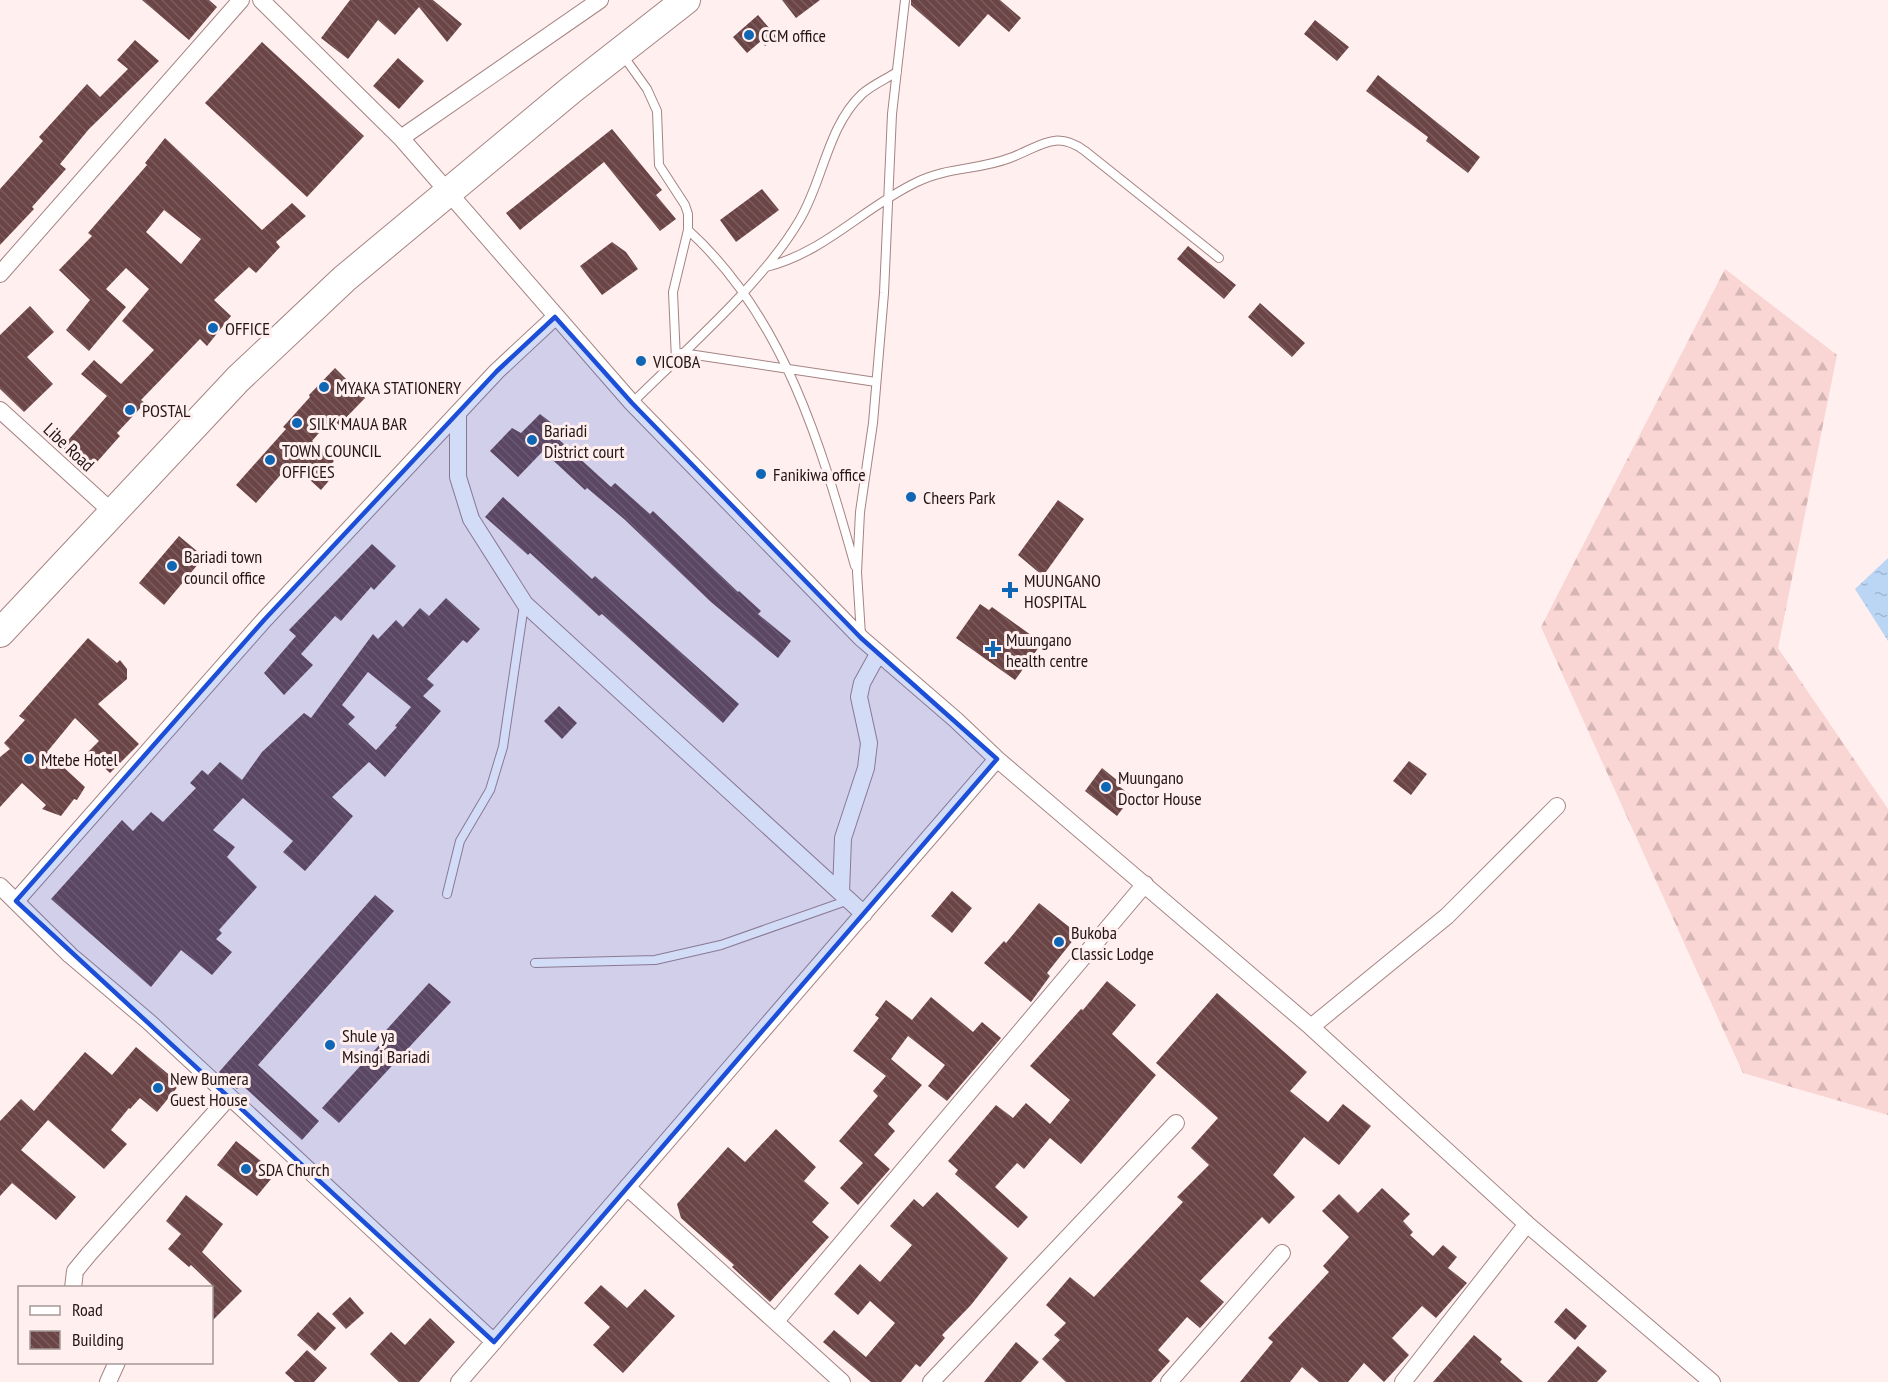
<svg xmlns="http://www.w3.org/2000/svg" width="1888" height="1382" font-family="'PT Sans Narrow',sans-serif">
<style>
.forest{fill:url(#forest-firs)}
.water{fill:url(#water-ripples)}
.building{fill:url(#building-back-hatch);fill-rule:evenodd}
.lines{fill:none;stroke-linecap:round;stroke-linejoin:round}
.service-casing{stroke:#a68383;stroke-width:10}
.minor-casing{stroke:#a68383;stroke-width:18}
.trunk-casing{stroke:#a68383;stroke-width:30}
.service{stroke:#fff;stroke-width:8}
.minor{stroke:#fff;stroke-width:16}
.trunk{stroke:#fff;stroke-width:28}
.marked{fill:#1d4ed8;fill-opacity:0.2;stroke:#1d4ed8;stroke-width:4.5;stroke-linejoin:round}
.poi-dot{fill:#0e66b4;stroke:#ffefef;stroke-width:2}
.labels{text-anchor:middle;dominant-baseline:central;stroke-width:6;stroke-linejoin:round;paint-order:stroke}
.poi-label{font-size:18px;fill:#241616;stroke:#ffefef;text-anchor:start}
.street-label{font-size:18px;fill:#241616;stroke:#ffefef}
</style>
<defs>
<pattern id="forest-firs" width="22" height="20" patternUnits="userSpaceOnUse" patternTransform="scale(1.5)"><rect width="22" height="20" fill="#f9d5d4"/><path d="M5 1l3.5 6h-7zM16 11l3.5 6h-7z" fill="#d5b6b5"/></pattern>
<pattern id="water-ripples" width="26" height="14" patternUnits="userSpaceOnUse" patternTransform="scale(1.5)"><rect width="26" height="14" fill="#bbd6f5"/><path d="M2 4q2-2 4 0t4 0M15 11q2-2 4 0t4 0" fill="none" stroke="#a1b7d1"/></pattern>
<pattern id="building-back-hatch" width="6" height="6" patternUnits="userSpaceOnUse" patternTransform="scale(1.5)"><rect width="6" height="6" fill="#6b4546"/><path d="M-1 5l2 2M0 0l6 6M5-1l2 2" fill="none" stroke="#7b5c5d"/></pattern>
</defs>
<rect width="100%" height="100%" fill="#ffefef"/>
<path class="forest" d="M1725 269 1837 355 1778 648 1888 809V1115L1743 1073 1541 627Z"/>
<path class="water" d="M1888 558V641L1855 589Z"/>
<path class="building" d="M142 0H209L217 7 189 40Z
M350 0H433L462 24 447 42 419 7 395 35 378 20 348 59 321 38Z
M782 0H820L796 18Z
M911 0H1000L1021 18 1009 32 988 14 959 47 911 5Z
M758 15 777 37 765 46 761 41 747 53 733 37Z
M1315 20 1349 47 1337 61 1304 34Z
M135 40 159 61 89 129 60 164 66 169 32 207 34 209 0 245V189L43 141 39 137 87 84 100 97 128 69 117 60Z
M262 42 364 136 307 197 205 103Z
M398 58 424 81 399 109 373 86Z
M1378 75 1480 157 1468 173 1426 141 1428 137 1366 91Z
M612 129 662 190 656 195 676 219 660 231 604 162 520 230 506 213Z
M165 138 262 230 292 203 306 216 276 242 280 247 256 273 249 267 214 300 231 316 207 346 200 339 141 400 145 403 117 433 120 436 89 471 62 447 107 396 81 374 94 360 121 384 154 350 122 321 149 289 126 268 106 289 126 307 89 351 66 330 90 300 59 270 92 236 88 233 147 165 145 163ZM164 210 201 239 181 264 146 232Z
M762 189 779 210 736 242 720 220Z
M612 242 626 252 638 269 602 295 580 266Z
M1188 246 1236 285 1224 299 1177 259Z
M1260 303 1305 343 1292 357 1248 317Z
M30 306 54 332 27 357 53 384 24 412 0 389V335Z
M335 368 365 398 339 425 332 418 312 441 334 461 326 470 333 476 321 490 291 463 256 503 236 485 286 429 283 427 310 397 309 395Z
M540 414 562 431 556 437 611 487 615 483 650 514 653 511 738 592 739 591 761 611 758 614 791 641 778 658 711 602 624 519 587 488 585 490 543 451 518 477 490 451 512 428 521 433Z
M503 497 592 579 595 576 739 704 723 723 602 614 599 616 530 553 528 555 485 517Z
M1058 500 1084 519 1043 576 1018 555Z
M179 536 204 557 164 605 139 583Z
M372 544 396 566 374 590 371 587 341 621 335 616 301 654 313 665 284 695 264 673 296 636 289 630Z
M446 598 480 629 467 643 463 640 427 679 434 685 423 696 441 711 385 777 369 762 332 797 353 816 305 871 283 852 293 841 243 798 213 830 235 847 227 857 257 887 219 930 222 933 216 939 232 952 212 975 181 950 151 987 51 899 122 820 133 831 151 812 163 822 196 788 190 783 202 770 208 775 220 762 242 780 262 752 304 713 311 718 373 634 378 639 396 620 403 627 420 608 429 616ZM368 672 411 707 395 726 397 727 376 750 348 724 355 717 342 705Z
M980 604 989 610 992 607 1042 643 1015 680 956 638Z
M88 638 117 663 120 660 127 669V679L98 704 139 744 110 773 88 752 99 741 75 718 47 752 85 787 77 800 74 799 61 816 42 809 46 805 22 783 0 807V757L10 749 4 743 25 720 19 716Z
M559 706 577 723 562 739 544 721Z
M1409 761 1427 774 1411 795 1393 781Z
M1102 768 1118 781 1116 784 1132 796 1117 816 1085 791Z
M952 891 972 908 952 933 931 916Z
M375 895 394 911 258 1065 319 1121 302 1140 241 1084 237 1089 219 1072Z
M1039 903 1078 934 1047 973 1050 976 1031 1002 984 963 1004 941 1006 943Z
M1107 981 1136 1005 1112 1034 1156 1075 1081 1164 1050 1138 1024 1169 1017 1163 995 1187 1028 1217 1018 1228 955 1174 958 1170 948 1161 996 1105 1013 1118 1026 1103 1050 1124 1070 1100 1030 1066 1081 1009 1083 1010Z
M429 983 451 1002 339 1123 322 1108 383 1041 379 1038Z
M1217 993 1307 1072 1290 1091 1328 1122 1343 1104 1371 1126 1339 1165 1304 1137 1273 1175 1295 1197 1269 1224 1262 1217 1200 1281 1224 1302 1200 1328 1187 1317 1158 1350 1170 1361 1151 1382H1066L1042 1359 1060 1340 1054 1335 1066 1323 1046 1305 1070 1277 1094 1297 1183 1202 1177 1197 1209 1165 1191 1148 1218 1118 1156 1063Z
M931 997 973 1032 982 1022 1001 1038 947 1101 928 1086 945 1065 908 1036 891 1059 922 1085 888 1124 895 1131 874 1155 890 1169 858 1205 840 1188 863 1163 839 1141 878 1096 873 1091 886 1076 853 1051 879 1018 875 1015 886 1000 912 1020Z
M136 1047 180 1084 157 1112 140 1098 130 1109 129 1108 111 1130 127 1144 104 1169 48 1120 21 1150 76 1197 56 1220 12 1183 0 1196V1121L21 1099 34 1111 85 1052 112 1075Z
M776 1129 816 1167 804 1181 829 1203 812 1222 829 1237 770 1302 732 1267 734 1265 681 1218 677 1204 728 1147 745 1162Z
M236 1141 276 1173 257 1196 217 1165Z
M1382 1188 1410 1214 1403 1221 1413 1232 1410 1235 1433 1256 1443 1245 1457 1257 1448 1268 1467 1283 1436 1318 1422 1306 1392 1338 1409 1355 1384 1382 1364 1363 1348 1382H1319L1302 1367 1290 1382H1240L1273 1342 1268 1338 1329 1272 1323 1266 1349 1237 1322 1211 1339 1194 1358 1213Z
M937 1192 1008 1258 971 1305 942 1335 945 1338 920 1367 916 1364 901 1382H871L823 1342 834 1330 866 1357 895 1323 870 1301 858 1315 834 1294 860 1264 880 1282 912 1245 890 1226 914 1199 923 1207Z
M186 1195 223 1224 202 1252 242 1291 212 1321V1285L191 1265 189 1267 168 1249 181 1234 166 1221Z
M601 1285 627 1308 645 1289 675 1316 623 1373 593 1345 610 1327 584 1303Z
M350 1297 364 1313 346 1329 332 1314Z
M1566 1308 1587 1326 1575 1340 1554 1322Z
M318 1312 336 1328 315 1351 297 1335Z
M430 1318 455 1342 419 1382H399L370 1354 391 1332 405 1345Z
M1474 1335 1502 1359 1500 1362 1523 1382H1433Z
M1016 1342 1039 1362 1021 1382H984Z
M1578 1346 1607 1371 1597 1382H1547Z
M307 1350 327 1368 314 1382H295L285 1373Z"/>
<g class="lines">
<defs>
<path id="service" d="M622 54 647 89 657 111 659 165 685 205 688 214V230L673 292 676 360
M688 230C784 317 821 445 855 566
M766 267C824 253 864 207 917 182 947 167 979 170 1010 158 1040 147 1055 129 1085 151L1219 258
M682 353 876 382
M632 403C685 350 761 285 799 221 823 182 827 127 862 94 872 85 886 79 897 72
M861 635 857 572 860 512 873 423 884 293 892 114 905 0
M447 894 460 841 490 790 503 747 524 605
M535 963 655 960 721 945 849 900"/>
<path id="minor" d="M261 0 401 138 632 403 861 638 956 720 997 759 1311 1027 1527 1224 1712 1382
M401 138 600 0
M0 274 241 0
M0 410 112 512
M458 413V477L471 519 525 604 864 914
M0 886 70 955 148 1021 494 1342
M841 893 843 838 866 768 869 743 859 697 862 683 878 654
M16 901 265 619 497 371 555 317
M1311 1027 1447 916 1557 806
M627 1187 842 1382
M73 1288 75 1271 89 1254 229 1097
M776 1321 1145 884
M108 1382 117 1362
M459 1382 997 759
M931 1382 1176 1123
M1169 1382 1282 1253
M1403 1382 1527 1224"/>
<path id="trunk" d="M0 633 238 379 344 279 571 90 686 0"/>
</defs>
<use href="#service" class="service-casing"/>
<use href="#minor" class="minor-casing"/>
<use href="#trunk" class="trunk-casing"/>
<use href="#service" class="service"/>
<use href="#minor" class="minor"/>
<use href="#trunk" class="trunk"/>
</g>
<path class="marked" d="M555 317 632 403 861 638 997 759 494 1342 16 901 265 619 497 371Z"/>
<g class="poi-dot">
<circle cx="749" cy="35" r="6"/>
<circle cx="213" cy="328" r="6"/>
<circle cx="641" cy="361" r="6"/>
<circle cx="324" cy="387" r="6"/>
<circle cx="130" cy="410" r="6"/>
<circle cx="297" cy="423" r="6"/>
<circle cx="532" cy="440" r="6"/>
<circle cx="270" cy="460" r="6"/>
<circle cx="761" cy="474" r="6"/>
<circle cx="911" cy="497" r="6"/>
<circle cx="172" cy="566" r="6"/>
<path d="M1007 581h6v6h6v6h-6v6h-6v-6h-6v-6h6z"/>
<path d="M990 640h6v6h6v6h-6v6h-6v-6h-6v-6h6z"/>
<circle cx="29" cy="759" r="6"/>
<circle cx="1106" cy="787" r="6"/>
<circle cx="1059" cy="942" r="6"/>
<circle cx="330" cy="1045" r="6"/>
<circle cx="158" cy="1088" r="6"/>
<circle cx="246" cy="1169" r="6"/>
</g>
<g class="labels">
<g class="poi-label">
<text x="761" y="35">CCM office</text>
<text x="225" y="328">OFFICE</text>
<text x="653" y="361">VICOBA</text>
<text x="336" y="387">MYAKA STATIONERY</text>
<text x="142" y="410">POSTAL</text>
<text x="309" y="423">SILK MAUA BAR</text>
<text x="544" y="430">Bariadi<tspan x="544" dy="21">District court</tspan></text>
<text x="282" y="450">TOWN COUNCIL<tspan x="282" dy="21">OFFICES</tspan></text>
<text x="773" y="474">Fanikiwa office</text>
<text x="923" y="497">Cheers Park</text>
<text x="184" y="556">Bariadi town<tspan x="184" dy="21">council office</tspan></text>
<text x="1024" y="580">MUUNGANO<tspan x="1024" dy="21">HOSPITAL</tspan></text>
<text x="1006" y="639">Muungano<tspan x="1006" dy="21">health centre</tspan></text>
<text x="41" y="759">Mtebe Hotel</text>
<text x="1118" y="777">Muungano<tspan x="1118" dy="21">Doctor House</tspan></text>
<text x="1071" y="932">Bukoba<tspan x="1071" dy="21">Classic Lodge</tspan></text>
<text x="342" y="1035">Shule ya<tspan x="342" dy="21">Msingi Bariadi</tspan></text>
<text x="170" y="1078">New Bumera<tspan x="170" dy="21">Guest House</tspan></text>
<text x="258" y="1169">SDA Church</text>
</g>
<g class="street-label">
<text transform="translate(69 447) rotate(43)">Libe Road</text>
</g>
</g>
<rect x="18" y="1286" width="195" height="78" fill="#ffefef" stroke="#a79898" stroke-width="1.5"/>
<rect x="30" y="1306" width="30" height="9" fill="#ffffff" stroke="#a79898" stroke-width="1.5"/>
<text x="72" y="1316" font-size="18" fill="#241616">Road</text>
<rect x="30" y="1331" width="30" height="18" fill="url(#building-back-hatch)" stroke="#a79898" stroke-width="1.5"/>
<text x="72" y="1346" font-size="18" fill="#241616">Building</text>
</svg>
